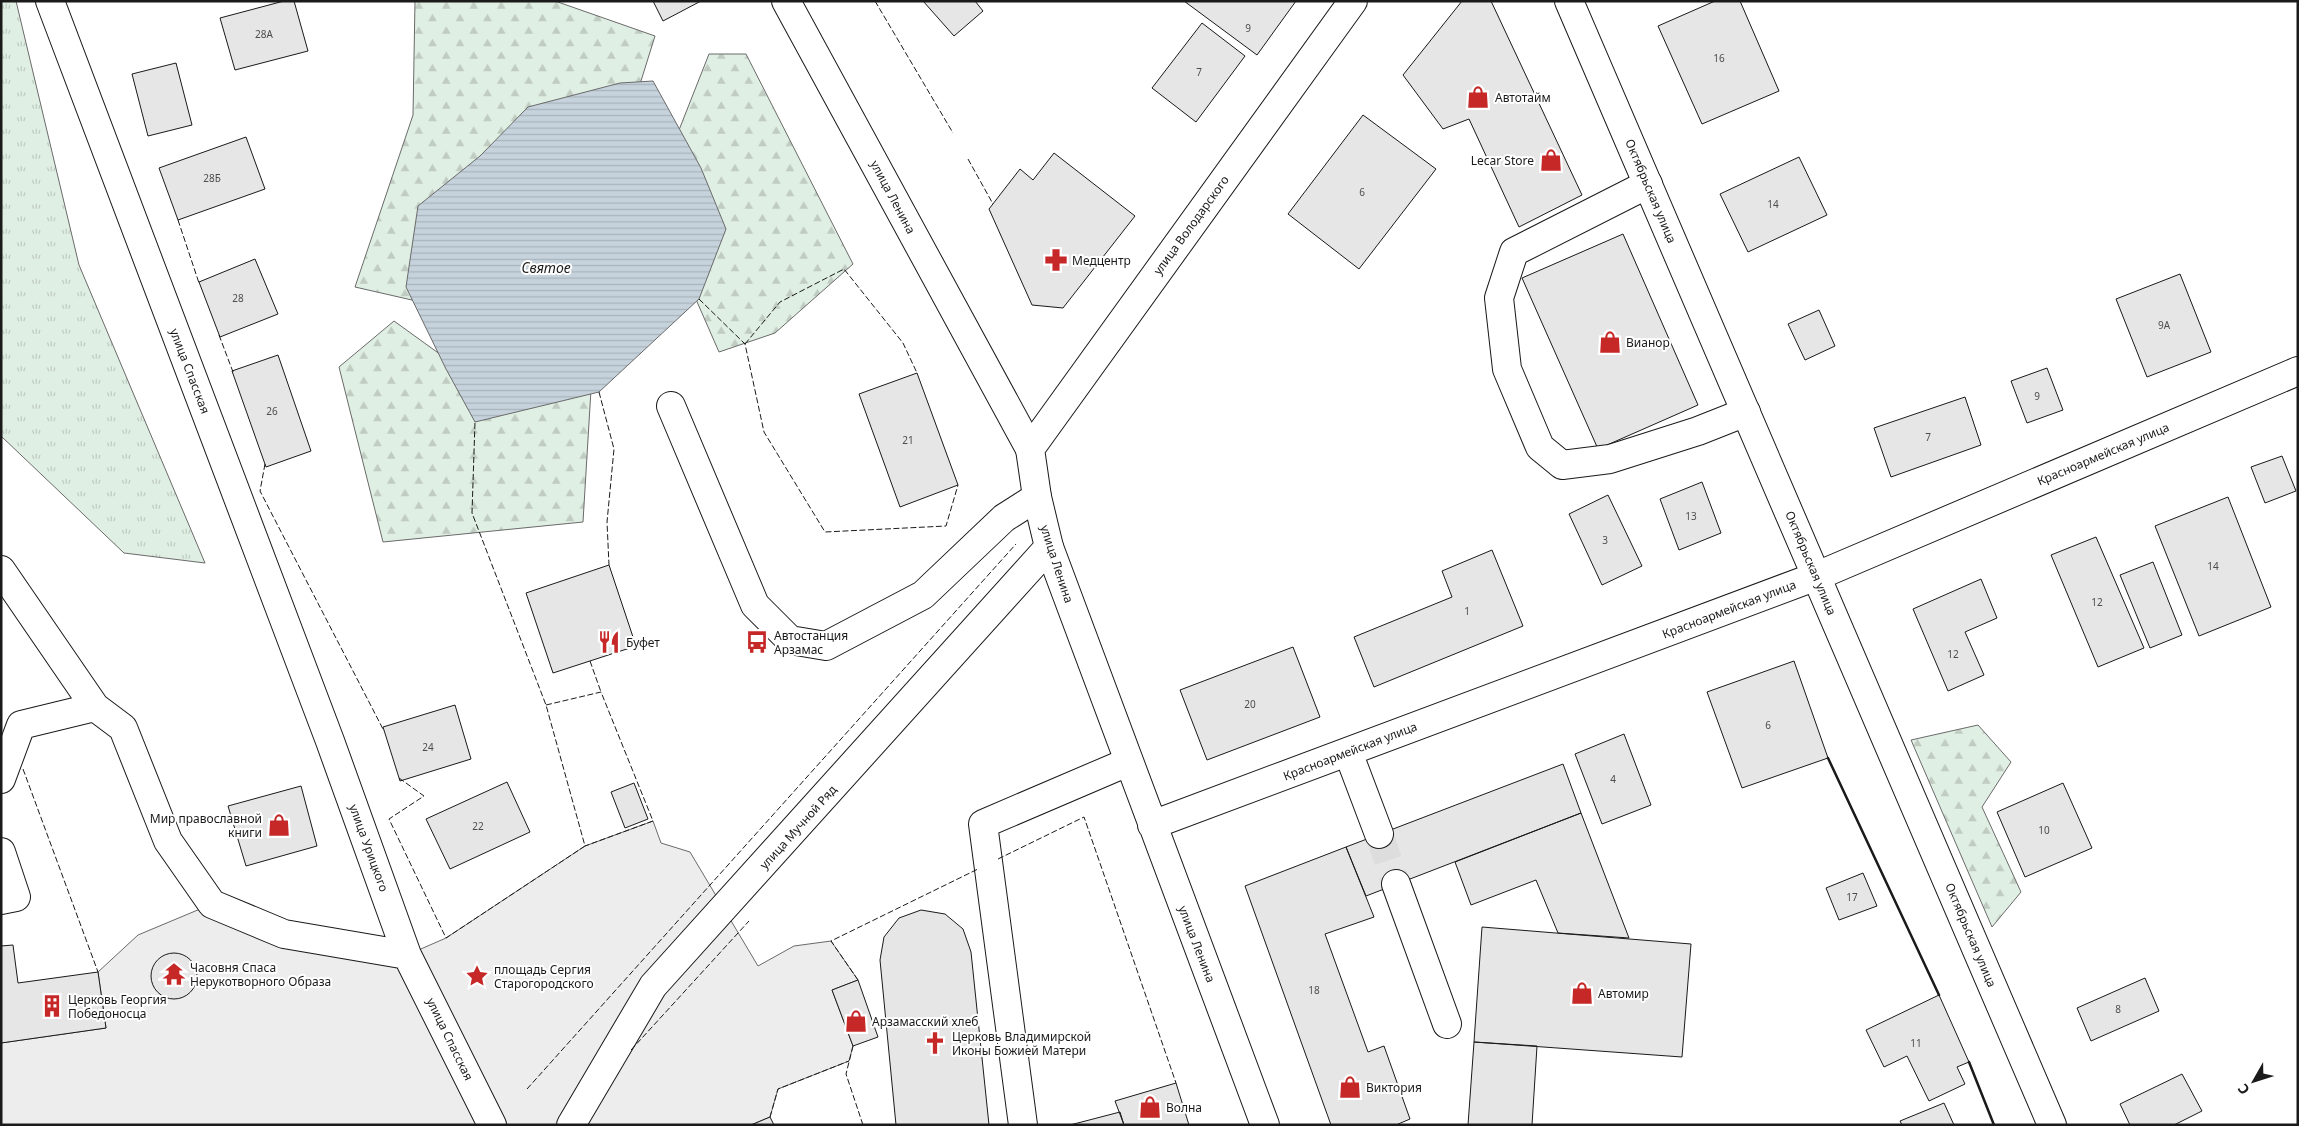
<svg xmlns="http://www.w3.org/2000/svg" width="2299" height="1126" font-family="'Noto Sans',sans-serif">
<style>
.grass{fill:url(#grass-tufts);stroke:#6a6a6a}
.forest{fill:url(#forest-firs);stroke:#6a6a6a}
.parking{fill:#ededed;stroke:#6a6a6a}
.water{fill:url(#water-rules);stroke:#6a6a6a}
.building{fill:#e6e6e6;stroke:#1a1a1a}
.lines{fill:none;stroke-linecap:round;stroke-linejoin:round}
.minor-tunnel{stroke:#ddd;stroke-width:28;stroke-dasharray:28 14;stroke-linecap:butt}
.minor-casing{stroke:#1a1a1a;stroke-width:30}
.major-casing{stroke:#1a1a1a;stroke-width:30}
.minor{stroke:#fff;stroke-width:28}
.major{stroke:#fff;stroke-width:28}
.fence{stroke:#1a1a1a;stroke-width:1;stroke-dasharray:6 2.5;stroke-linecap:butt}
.wall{stroke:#1a1a1a;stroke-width:2.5}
.labels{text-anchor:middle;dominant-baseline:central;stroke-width:4;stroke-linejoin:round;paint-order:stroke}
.number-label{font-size:10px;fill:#4d4d4d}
.poi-label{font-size:12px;fill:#1a1a1a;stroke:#fff;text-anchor:start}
.street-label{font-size:12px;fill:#1a1a1a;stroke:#fff}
.water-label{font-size:14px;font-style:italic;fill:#1a1a1a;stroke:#fff}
</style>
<defs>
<pattern id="grass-tufts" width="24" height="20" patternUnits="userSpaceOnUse" patternTransform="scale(1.25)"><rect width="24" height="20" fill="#e0efe3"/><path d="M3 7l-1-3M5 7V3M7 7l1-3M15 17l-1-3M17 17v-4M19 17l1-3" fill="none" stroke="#c0ccc2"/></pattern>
<pattern id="forest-firs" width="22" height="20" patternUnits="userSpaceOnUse" patternTransform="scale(1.25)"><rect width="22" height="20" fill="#e0efe3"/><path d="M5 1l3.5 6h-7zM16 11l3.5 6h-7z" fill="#c0ccc2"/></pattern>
<pattern id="water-rules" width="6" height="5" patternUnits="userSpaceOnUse" patternTransform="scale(1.25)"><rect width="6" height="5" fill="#c6d2dc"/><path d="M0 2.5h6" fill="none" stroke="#aab4bc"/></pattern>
</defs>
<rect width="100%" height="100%" fill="#fff"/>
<path class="grass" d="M1 1H16L79 265 205 563 124 553 1 436Z"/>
<path class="forest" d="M415 1H555L655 36 631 113 425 303 355 287 413 115Z
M709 54H746L853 264 775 333 719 352 687 279 666 163Z
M394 321 491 391 592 373 583 522 383 542 339 367Z
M1978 725 2011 762 1982 807 2021 892 1992 927 1911 740Z"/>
<path class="parking" d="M653 821 661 843 690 852 758 966 794 946 831 941 858 980 832 990 853 1046 849 1061 778 1089 770 1117 751 1125H1V1043L106 1028 98 972 138 935 212 904 407 955 446 938 585 846Z"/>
<path class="water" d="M653 81 701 168 726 229 699 299 599 392 475 422 446 369 406 287 418 206 480 156 528 107 620 83Z"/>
<path class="building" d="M284 1H294L308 51 235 70 220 18Z
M653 1H701L663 21Z
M923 1H975L983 11 954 36Z
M1184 1H1296L1257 55Z
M1462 1H1491L1582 195 1519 227 1469 119 1443 129 1403 75Z
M1715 1H1740L1779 91 1702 124 1658 26Z
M1202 23 1245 56 1196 122 1152 88Z
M176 63 192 125 148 136 132 74Z
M1363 115 1436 169 1359 269 1288 214Z
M246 137 265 189 178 220 159 168Z
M1054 153 1135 216 1063 308 1032 305 989 209 1020 169 1033 180Z
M1799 157 1827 215 1748 252 1720 194Z
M1623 234 1698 405 1598 449 1522 278Z
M255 259 278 314 220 337 199 282Z
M2180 274 2211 352 2147 377 2116 299Z
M1819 310 1835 346 1805 360 1788 324Z
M278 355 311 451 266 467 232 371Z
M2047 368 2063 410 2027 423 2011 381Z
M917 373 958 485 900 507 859 394Z
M1965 397 1981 445 1891 477 1874 428Z
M2282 456 2296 491 2265 503 2251 467Z
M1702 482 1721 533 1679 550 1660 499Z
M1608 495 1642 566 1602 585 1569 514Z
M2228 497 2271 607 2199 636 2155 526Z
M2096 537 2144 648 2098 667 2051 555Z
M1492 550 1523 626 1374 687 1354 637 1452 597 1442 571Z
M2153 562 2182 635 2150 648 2120 575Z
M609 565 636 646 553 673 526 593Z
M1981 579 1997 618 1965 632 1984 675 1948 691 1913 609Z
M1293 647 1320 717 1207 760 1180 690Z
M1794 661 1828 758 1742 788 1707 692Z
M455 705 471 759 400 781 383 727Z
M1624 734 1651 805 1602 824 1575 754Z
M1563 764 1581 813 1366 896 1346 847Z
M507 782 530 832 450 869 426 819Z
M634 783 648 819 625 828 611 792Z
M2063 783 2092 848 2025 877 1997 812Z
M301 786 317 846 246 866 228 806Z
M1581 813 1629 938 1558 933 1536 880 1471 905 1455 862Z
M1346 847 1374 917 1325 934 1368 1052 1384 1046 1410 1119 1396 1125H1331L1245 886Z
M1863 873 1877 906 1839 920 1826 888Z
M921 910 945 914 963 929 971 952 989 1125H896L880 960 884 937 899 918Z
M1482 927 1691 944 1682 1057 1474 1042Z
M13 945 18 983 98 972 106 1028 1 1043V946Z
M151 976a23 23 0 1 1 46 0a23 23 0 1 1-46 0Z
M2145 978 2159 1011 2091 1041 2077 1008Z
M858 980 878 1037 853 1046 832 990Z
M1939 995 1969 1062 1957 1067 1965 1084 1929 1101 1907 1056 1884 1067 1866 1030Z
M1474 1042 1537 1046 1532 1125H1468Z
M2182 1074 2202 1111 2174 1125H2130L2120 1104Z
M1176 1083 1189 1125H1124L1115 1101Z
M1944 1103 1954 1125H1902L1900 1121Z
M1120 1112 1124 1125H1070Z
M770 1117 774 1125H751Z"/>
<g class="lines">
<path class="minor-tunnel" d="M1379 834 1396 884"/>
<defs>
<path id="minor" d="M50 1 330 741 407 955 492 1125
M786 1 1030 449
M1648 184 1514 252 1499 298 1507 369 1540 447 1562 465 1610 459 1698 431 1746 412
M671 406 755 605 790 640 826 646 923 595 1004 518 1037 497
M1049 547 1265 1125
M1 570 95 707 123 728 168 841 212 904 284 934 407 955
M1348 752 1379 834
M1 779 21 725 95 707
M1152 825 1817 576 2298 371
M1 852 16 897 1 900
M1396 884 1447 1024
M1023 1125 983 824 1128 762"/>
<path id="major" d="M1569 1 2052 1125
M571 1125 653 986 1049 547 1037 497 1030 449 1353 1"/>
</defs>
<use href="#minor" class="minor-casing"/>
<use href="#major" class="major-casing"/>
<use href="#minor" class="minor"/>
<use href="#major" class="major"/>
<path class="fence" d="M875 1 953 133
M968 159 993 204
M178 220 199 283
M699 299 745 344 764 432 825 532 946 526 958 485
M219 335 233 372
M745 344 780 302 844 269 903 343 917 373
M599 392 614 449 607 522 609 565
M265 464 260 491 384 731
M590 661 601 692
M546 705 601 692 653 821 585 846
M1 709 2 710
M23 769 98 972
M399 778 424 796 389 819 446 938 585 846 546 705 472 513 475 422
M998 859 1084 817 1176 1083
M858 980 831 941 978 869
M853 1046 846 1074 863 1125
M631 1050 749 921
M527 1089 1016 544
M770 1117 778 1089 849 1061"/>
<path class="wall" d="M1828 758 1939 995
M1969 1062 1994 1125"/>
</g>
<defs>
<symbol id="shop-bare" viewBox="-9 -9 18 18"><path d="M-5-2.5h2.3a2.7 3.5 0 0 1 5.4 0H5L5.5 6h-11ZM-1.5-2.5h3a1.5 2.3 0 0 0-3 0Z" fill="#c62828" stroke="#fff" stroke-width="2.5" paint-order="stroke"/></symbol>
<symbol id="pharmacy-bare" viewBox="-9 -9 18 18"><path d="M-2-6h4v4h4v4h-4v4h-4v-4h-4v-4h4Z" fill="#c62828" stroke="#fff" stroke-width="2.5" paint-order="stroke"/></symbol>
<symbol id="restaurant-bare" viewBox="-9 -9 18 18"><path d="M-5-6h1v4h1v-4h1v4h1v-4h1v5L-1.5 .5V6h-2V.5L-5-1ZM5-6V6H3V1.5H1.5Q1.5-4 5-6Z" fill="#c62828" stroke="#fff" stroke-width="2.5" paint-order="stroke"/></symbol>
<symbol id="bus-bare" viewBox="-9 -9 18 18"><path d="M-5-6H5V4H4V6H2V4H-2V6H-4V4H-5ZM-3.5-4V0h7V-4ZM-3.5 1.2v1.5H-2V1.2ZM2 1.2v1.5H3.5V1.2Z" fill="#c62828" stroke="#fff" stroke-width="2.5" paint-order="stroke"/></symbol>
<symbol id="temple-bare" viewBox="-9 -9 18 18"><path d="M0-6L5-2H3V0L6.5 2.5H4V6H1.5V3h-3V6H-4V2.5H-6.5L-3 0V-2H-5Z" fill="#c62828" stroke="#fff" stroke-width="2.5" paint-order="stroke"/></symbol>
<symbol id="sight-bare" viewBox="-9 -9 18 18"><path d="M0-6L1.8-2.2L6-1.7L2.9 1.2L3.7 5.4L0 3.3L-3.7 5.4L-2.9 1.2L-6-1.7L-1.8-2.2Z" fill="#c62828" stroke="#fff" stroke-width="2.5" paint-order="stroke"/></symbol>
<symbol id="building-bare" viewBox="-9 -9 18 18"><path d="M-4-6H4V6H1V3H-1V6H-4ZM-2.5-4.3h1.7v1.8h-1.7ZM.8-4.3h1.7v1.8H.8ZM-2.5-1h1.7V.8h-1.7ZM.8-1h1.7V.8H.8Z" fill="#c62828" stroke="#fff" stroke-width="2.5" paint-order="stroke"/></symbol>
<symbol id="church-bare" viewBox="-9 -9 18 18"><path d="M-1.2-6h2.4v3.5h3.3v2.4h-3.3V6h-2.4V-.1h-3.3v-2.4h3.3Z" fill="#c62828" stroke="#fff" stroke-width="2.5" paint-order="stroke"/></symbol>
</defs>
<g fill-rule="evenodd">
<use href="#shop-bare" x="1462" y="81" width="32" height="32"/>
<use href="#shop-bare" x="1535" y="144" width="32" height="32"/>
<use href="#pharmacy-bare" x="1040" y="244" width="32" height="32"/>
<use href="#shop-bare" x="1594" y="326" width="32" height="32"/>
<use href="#restaurant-bare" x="593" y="626" width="32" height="32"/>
<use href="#bus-bare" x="741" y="626" width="32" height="32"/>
<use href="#shop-bare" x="263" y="809" width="32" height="32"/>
<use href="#temple-bare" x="158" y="958" width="32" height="32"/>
<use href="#sight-bare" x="461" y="960" width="32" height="32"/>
<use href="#shop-bare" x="1566" y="977" width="32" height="32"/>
<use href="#building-bare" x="36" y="990" width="32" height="32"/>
<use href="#shop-bare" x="840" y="1005" width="32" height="32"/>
<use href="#church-bare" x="919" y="1027" width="32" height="32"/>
<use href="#shop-bare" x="1334" y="1071" width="32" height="32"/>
<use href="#shop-bare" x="1134" y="1091" width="32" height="32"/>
</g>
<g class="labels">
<g class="number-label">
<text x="1248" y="28">9</text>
<text x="264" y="34">28А</text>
<text x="1719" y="58">16</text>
<text x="1199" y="72">7</text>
<text x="212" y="178">28Б</text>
<text x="1362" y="192">6</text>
<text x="1773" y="204">14</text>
<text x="238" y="298">28</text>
<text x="2164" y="325">9А</text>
<text x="2037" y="396">9</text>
<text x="272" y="411">26</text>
<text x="1928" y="437">7</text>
<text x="908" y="440">21</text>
<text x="1691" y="516">13</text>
<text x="1605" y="540">3</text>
<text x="2213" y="566">14</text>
<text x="2097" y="602">12</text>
<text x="1467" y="611">1</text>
<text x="1953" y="654">12</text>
<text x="1250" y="704">20</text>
<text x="1768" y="725">6</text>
<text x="428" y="747">24</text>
<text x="1613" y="779">4</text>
<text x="478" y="826">22</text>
<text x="2044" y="830">10</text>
<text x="1852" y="897">17</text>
<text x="1314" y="990">18</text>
<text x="2118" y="1009">8</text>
<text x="1916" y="1043">11</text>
</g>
<g class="poi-label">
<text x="1495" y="97">Автотайм</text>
<text x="1534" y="160" text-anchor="end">Lecar Store</text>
<text x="1072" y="260">Медцентр</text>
<text x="1626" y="342">Вианор</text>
<text x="774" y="635">Автостанция<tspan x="774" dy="14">Арзамас</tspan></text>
<text x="626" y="642">Буфет</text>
<text x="262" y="818" text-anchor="end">Мир православной<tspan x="262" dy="14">книги</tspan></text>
<text x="190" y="967">Часовня Спаса<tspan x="190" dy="14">Нерукотворного Образа</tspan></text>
<text x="494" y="969">площадь Сергия<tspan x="494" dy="14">Старогородского</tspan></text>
<text x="1598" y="993">Автомир</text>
<text x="68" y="999">Церковь Георгия<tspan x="68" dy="14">Победоносца</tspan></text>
<text x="872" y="1021">Арзамасский хлеб</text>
<text x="952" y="1036">Церковь Владимирской<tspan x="952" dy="14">Иконы Божией Матери</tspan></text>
<text x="1366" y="1087">Виктория</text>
<text x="1166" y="1107">Волна</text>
</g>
<g class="street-label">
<text transform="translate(1651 191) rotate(67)">Октябрьская улица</text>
<text transform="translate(893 197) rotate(62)">улица Ленина</text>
<text transform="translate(1191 225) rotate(-54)">улица Володарского</text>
<text transform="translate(190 371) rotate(69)">улица Спасская</text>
<text transform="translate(2103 454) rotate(-23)">Красноармейская улица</text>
<text transform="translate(1811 563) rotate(67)">Октябрьская улица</text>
<text transform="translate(1057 564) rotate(72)">улица Ленина</text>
<text transform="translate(1729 609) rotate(-21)">Красноармейская улица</text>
<text transform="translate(1350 751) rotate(-21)">Красноармейская улица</text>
<text transform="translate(798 827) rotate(-48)">улица Мучной Ряд</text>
<text transform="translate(369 848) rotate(70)">улица Урицкого</text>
<text transform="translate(1971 935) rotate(67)">Октябрьская улица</text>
<text transform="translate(1197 944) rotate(69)">улица Ленина</text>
<text transform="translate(450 1039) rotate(64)">улица Спасская</text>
</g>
<g class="water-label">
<text x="546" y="267">Святое</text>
</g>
</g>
<rect width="2299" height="1126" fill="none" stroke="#1a1a1a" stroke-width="5"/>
<g transform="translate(2254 1081) rotate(231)" stroke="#ffffff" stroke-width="4" paint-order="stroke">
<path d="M0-4L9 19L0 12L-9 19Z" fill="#1a1a1a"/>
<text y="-8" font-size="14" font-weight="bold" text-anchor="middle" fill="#1a1a1a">С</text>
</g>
</svg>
